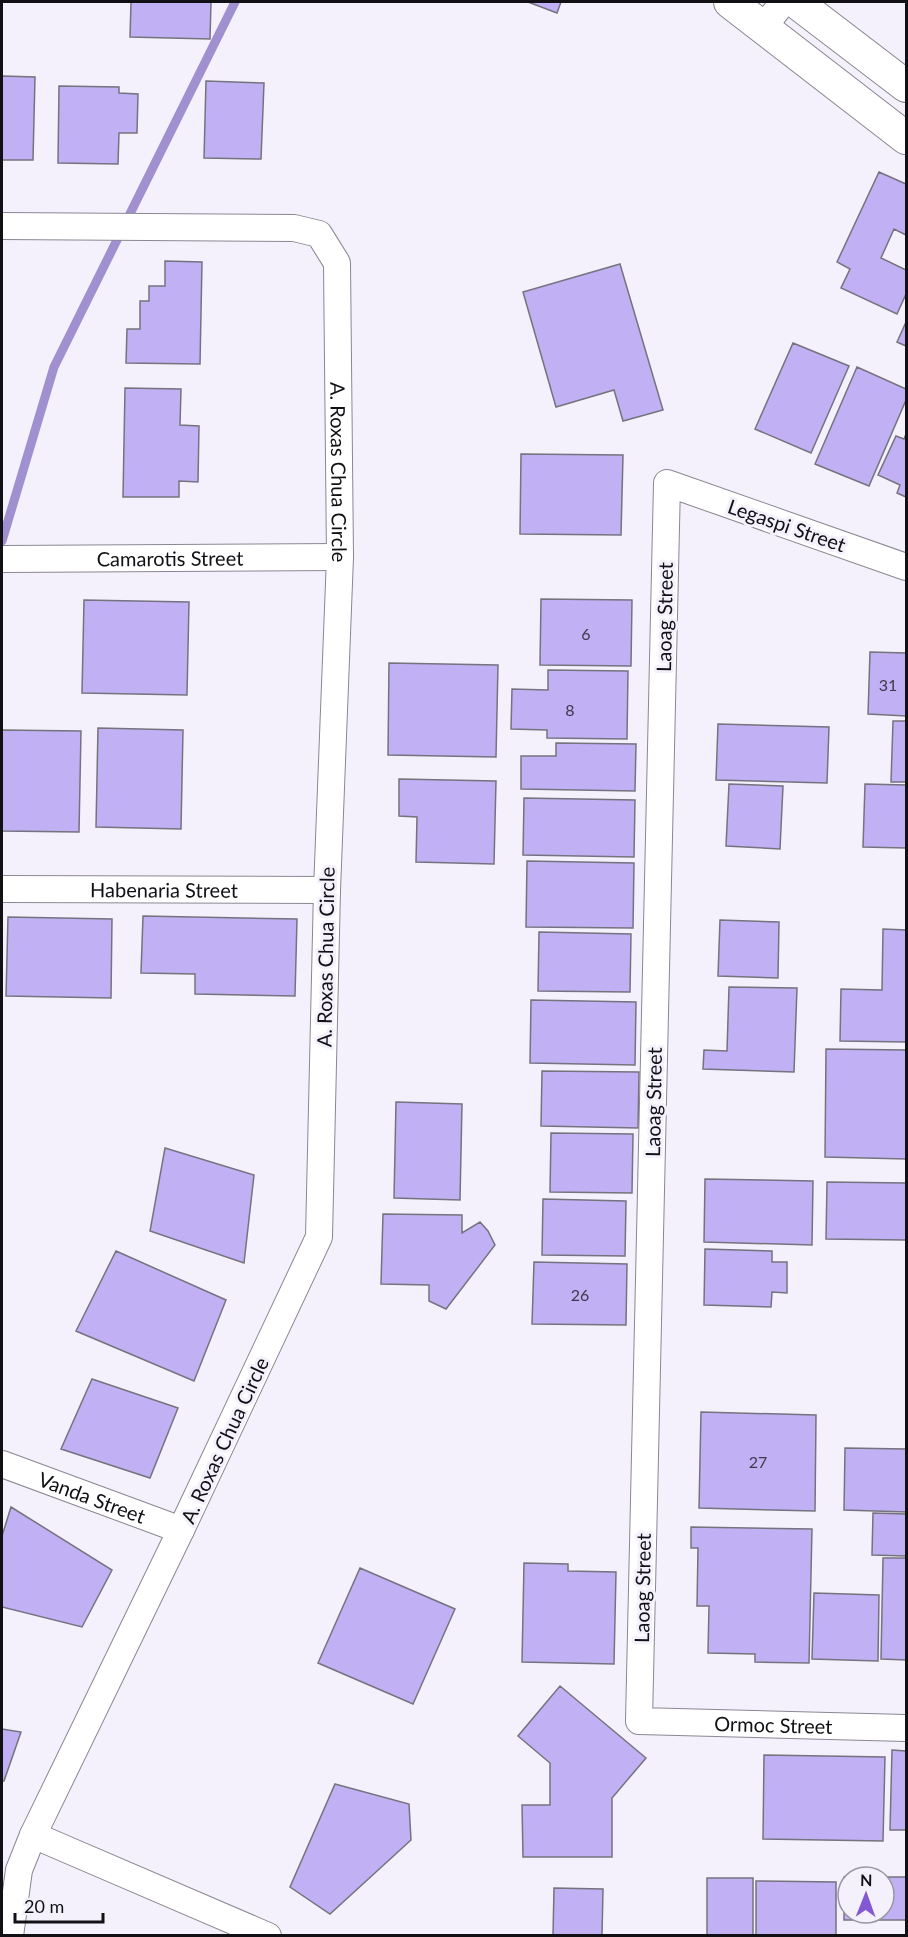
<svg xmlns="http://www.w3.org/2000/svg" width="908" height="1937" font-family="Lato,sans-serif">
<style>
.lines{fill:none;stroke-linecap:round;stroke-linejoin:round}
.stream{stroke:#a090d0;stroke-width:9}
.building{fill:#c1b0f3;stroke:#75737e;stroke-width:1.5;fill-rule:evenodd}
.minor-casing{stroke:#8a8792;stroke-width:28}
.tertiary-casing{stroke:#8a8792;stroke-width:34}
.minor{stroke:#fff;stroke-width:26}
.tertiary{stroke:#fff;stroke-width:32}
.labels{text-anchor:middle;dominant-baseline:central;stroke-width:6;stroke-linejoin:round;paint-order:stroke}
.number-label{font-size:16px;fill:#3d394c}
.street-label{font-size:20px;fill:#111115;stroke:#f4f1fd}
</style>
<rect width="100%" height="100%" fill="#f4f1fd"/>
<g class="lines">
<path class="stream" d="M2 541 54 367 235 2"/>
</g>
<path class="building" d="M131 2H211L210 39 130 37Z
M528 2H561L557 13Z
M2 76 35 77 33 160H2Z
M206 81 264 83 261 159 204 158Z
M59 86 119 87V93L138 94 137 133H119L118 164 58 163Z
M879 172 906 184V235L894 229 881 258 906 270V294L897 314 841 288 850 269 837 262Z
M165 261 202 262 200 364 126 363 127 329H140V301H149V286H165Z
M620 264 663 410 623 421 614 390 556 407 523 292Z
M906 322V346L897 342Z
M793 343 849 366 811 453 755 429Z
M857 367 906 389V400L869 486 815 464Z
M125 388 181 389 180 425 199 426 198 482 179 481V497H123Z
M906 434V497L897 493 900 485 878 475 896 436 904 439Z
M521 454 623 455 621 535 520 534Z
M541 599 632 600 631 666 540 665Z
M84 600 189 602 187 695 82 693Z
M870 652 906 653V716L868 714Z
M389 663 498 665 496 757 388 755Z
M548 670 628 671 627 739 547 738V730L511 729 512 689 548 690Z
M893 721H906V782H891Z
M718 724 829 727 827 783 716 780Z
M98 728 183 730 181 829 96 827Z
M2 730 81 731 79 832 2 831Z
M556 743 636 744 635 791 521 789V756H556Z
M399 779 496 781 494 864 416 862 417 817 399 816Z
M729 784 783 786 780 849 726 846Z
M865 784 906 785V848L863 847Z
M524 798 635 800 634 857 523 855Z
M527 861 634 863 633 928 526 927Z
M143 916 297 919 295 996 195 994V974L141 973Z
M8 917 112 919 111 998 6 996Z
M720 920 779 922 778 978 718 976Z
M883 929 906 930V1042L840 1041 841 989 882 990Z
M539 932 631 934 630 992 538 991Z
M729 987 797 988 794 1072 703 1069 704 1050 727 1051Z
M531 1000 636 1002 635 1065 530 1063Z
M826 1049 906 1050V1159L825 1157Z
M542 1071 639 1072 638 1128 541 1126Z
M396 1102 462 1104 460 1200 394 1198Z
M551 1133 633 1134 632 1193 550 1192Z
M165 1148 254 1175 244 1263 150 1231Z
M705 1179 813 1181 812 1245 704 1242Z
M827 1182 906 1183V1240L826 1239Z
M543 1199 626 1201 625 1256 542 1255Z
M383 1214 462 1215V1233L480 1222 488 1231 495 1245 446 1309 429 1301V1285L381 1284Z
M705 1249 772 1251V1262H787V1293L772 1292 771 1307 704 1305Z
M116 1251 226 1300 194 1381 76 1331Z
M534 1262 627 1264 626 1325 532 1324Z
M92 1379 178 1408 150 1478 61 1449Z
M701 1412 816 1415 815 1511 699 1508Z
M845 1448 906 1449V1512L844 1510Z
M11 1507 112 1570 82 1627 2 1607V1536Z
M873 1513 906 1514V1556L872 1555Z
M691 1527 812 1529 809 1663 755 1662V1654L708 1653 709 1606H697L698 1548H691Z
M883 1558H906V1660L881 1659Z
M524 1563 568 1564V1571L616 1572 614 1664 522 1662Z
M360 1568 455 1609 413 1704 318 1663Z
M814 1593 879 1595 878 1661 812 1659Z
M560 1686 646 1758 612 1798V1857H523L522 1805H550V1763L518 1736Z
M2 1729 21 1732 4 1781H2Z
M892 1750 906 1751V1830H890Z
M764 1755 885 1757 883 1841 763 1839Z
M335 1784 409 1804 411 1840 330 1914 290 1887Z
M844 1877H906V1920H844ZM848 1877H884V1913H848Z
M707 1878H753V1936H707Z
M756 1881 836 1882V1936H756Z
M554 1888 603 1889 602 1936H553Z"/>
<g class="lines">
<defs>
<g id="minor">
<path d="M764 27 783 2"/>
<path id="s1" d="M2 226 294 228 319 234 337 263 340 557 327 890 319 1237 181 1530 33 1835 19 1870 10 1936"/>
<path id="s2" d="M2 559 340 557"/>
<path id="s3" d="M906 567 667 483 639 1721 906 1728"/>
<path id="s4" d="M2 889 327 890"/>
<path id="s5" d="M2 1464 181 1530"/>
<path d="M33 1835 268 1936"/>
</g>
<path id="tertiary" d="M730 2 906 138
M796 2 906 86"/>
</defs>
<use href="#minor" class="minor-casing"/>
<use href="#tertiary" class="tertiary-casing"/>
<use href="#minor" class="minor"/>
<use href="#tertiary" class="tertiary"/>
</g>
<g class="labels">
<g class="number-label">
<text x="586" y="633">6</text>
<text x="888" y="684">31</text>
<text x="570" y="709">8</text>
<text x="580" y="1294">26</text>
<text x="758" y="1461">27</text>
</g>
<g class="street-label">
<text stroke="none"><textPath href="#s1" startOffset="561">A. Roxas Chua Circle</textPath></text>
<text transform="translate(787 525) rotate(19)">Legaspi Street</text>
<text stroke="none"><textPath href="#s2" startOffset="168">Camarotis Street</textPath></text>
<text transform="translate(664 617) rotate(-89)">Laoag Street</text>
<text stroke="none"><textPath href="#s4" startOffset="162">Habenaria Street</textPath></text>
<text transform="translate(325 957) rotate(-89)">A. Roxas Chua Circle</text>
<text transform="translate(653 1102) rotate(-89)">Laoag Street</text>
<text transform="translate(224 1440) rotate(-65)">A. Roxas Chua Circle</text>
<text stroke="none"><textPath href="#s5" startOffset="96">Vanda Street</textPath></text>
<text transform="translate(642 1588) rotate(-89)">Laoag Street</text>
<text stroke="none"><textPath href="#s3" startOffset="1626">Ormoc Street</textPath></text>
</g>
</g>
<rect width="908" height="1937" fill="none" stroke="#111115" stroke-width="6"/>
<g transform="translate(866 1895) rotate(1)"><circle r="28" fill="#f4f1fd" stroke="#9997a0" stroke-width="1.5"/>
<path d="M0-4.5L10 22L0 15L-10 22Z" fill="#8259d3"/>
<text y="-9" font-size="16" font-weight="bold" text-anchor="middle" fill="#111115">N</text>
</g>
<path d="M15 1913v9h88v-9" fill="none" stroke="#111115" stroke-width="3"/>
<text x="24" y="1913" font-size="18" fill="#111115" stroke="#f4f1fd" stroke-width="4.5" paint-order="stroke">20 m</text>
</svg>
